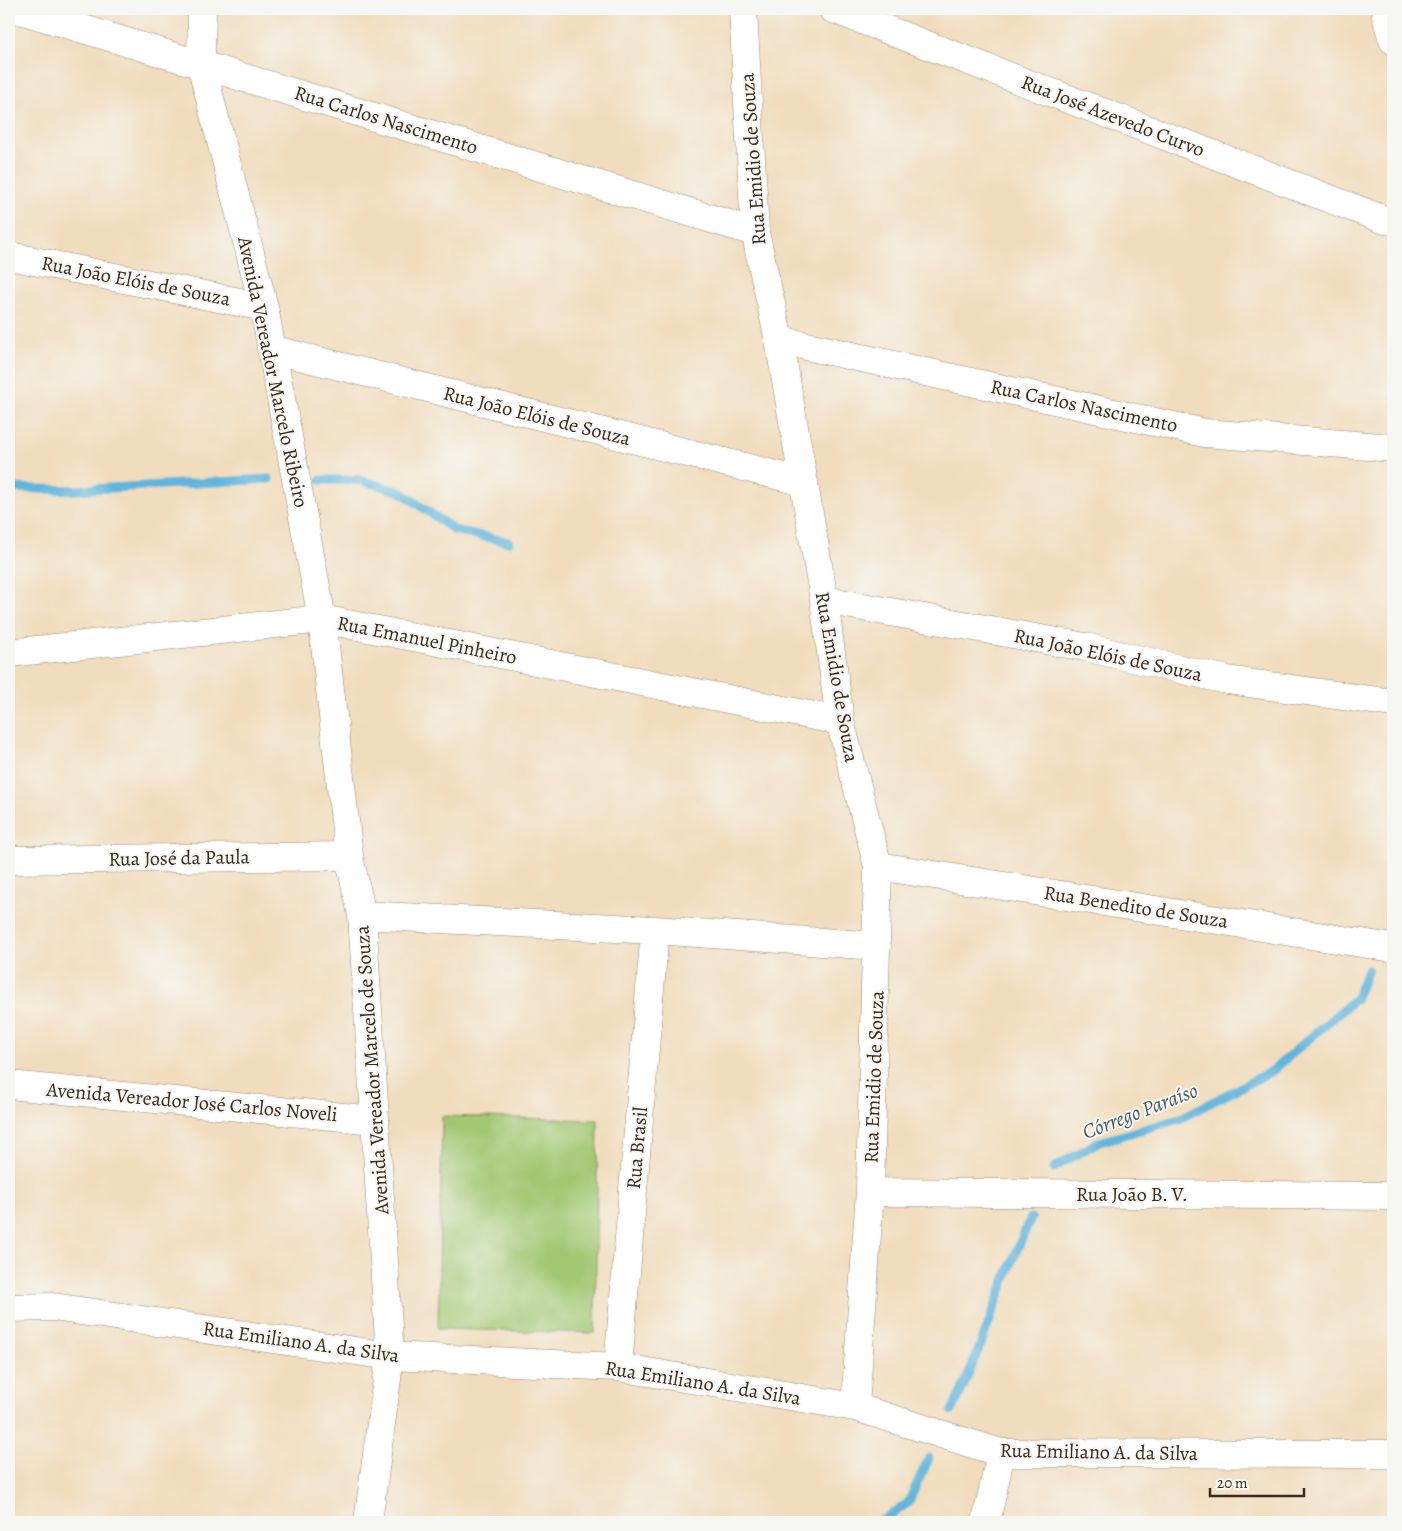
<svg xmlns="http://www.w3.org/2000/svg" width="1402" height="1531" font-family="Alegreya,serif">
<style>
.green{fill:#a2c772;stroke:#6e7848}
.lines{fill:none;stroke-linecap:round;stroke-linejoin:round}
.stream{stroke:#60b5dc;stroke-width:9}
.minor-casing{stroke:#96846e;stroke-width:29}
.minor{stroke:#fff;stroke-width:28}
.labels{text-anchor:middle;dominant-baseline:central;stroke-width:4;stroke-linejoin:round;paint-order:stroke}
.street-label{font-size:20px;fill:#3b2a1e;stroke:#f6f6f2}
.water-label{font-size:21px;font-style:italic;fill:#485b60;stroke:#f6f6f2}
</style>
<rect width="100%" height="100%" fill="#f6f6f2"/>
<filter id="ink" filterUnits="userSpaceOnUse"><feTurbulence type="fractalNoise" baseFrequency=".02" numOctaves="2"/><feDisplacementMap in="SourceGraphic" scale="10" xChannelSelector="R" yChannelSelector="G"/><feConvolveMatrix kernelMatrix="1 2 1 2 8 2 1 2 1" color-interpolation-filters="sRGB"/></filter>
<filter id="wash" filterUnits="userSpaceOnUse"><feTurbulence type="fractalNoise" baseFrequency=".0096" numOctaves="4" result="noise"/><feDisplacementMap in="SourceGraphic" scale="20" xChannelSelector="R" yChannelSelector="G"/><feGaussianBlur stdDeviation="1.12" result="paint"/><feColorMatrix in="noise" values="0 0 0 0 0 0 0 0 0 0 0 0 0 0 0 0 0 1.4 0 .05"/><feComposite in="paint" operator="in"/></filter>
<g filter="url(#wash)">
<rect width="100%" height="100%" fill="#f1ddbd"/>
<path class="green" d="M442 1116 598 1120 595 1333 438 1329Z"/>
<g class="lines">
<path class="stream" d="M321 480H360L401 492 454 530 509 542
M9 488 74 490 269 479
M1389 922 1393 912
M1054 1168 1096 1143 1179 1119 1272 1071 1355 999 1368 970
M952 1411C983 1349 1001 1281 1031 1218
M880 1522 908 1503 929 1458"/>
</g>
</g>
<g filter="url(#ink)">
<g class="lines">
<defs>
<path id="minor" d="M17 9 755 232
M202 9 201 64 264 307 322 619 349 856 362 915 390 1356 368 1522
M743 9 755 232 779 340 824 600 840 721 878 866 870 1192 855 1407
M833 9 1385 220 1393 221
M1387 9 1386 16 1393 40
M9 256 264 307
M779 340 1205 433 1393 448
M271 349 804 482
M824 600 1085 647 1227 680 1393 703
M9 653 322 619 840 721
M9 860 349 856
M878 866 1393 948
M362 915 655 930 877 946
M9 1085 375 1120
M870 1192 1393 1196
M9 1308 53 1307 390 1356 618 1367 855 1407 1001 1453 1393 1454
M618 1367 655 930
M986 1522 1001 1453"/>
</defs>
<use href="#minor" class="minor-casing"/>
<use href="#minor" class="minor"/>
</g>
</g>
<g class="labels">
<g class="street-label">
<text transform="translate(1113 116) rotate(21)">Rua José Azevedo Curvo</text>
<text transform="translate(386 120) rotate(17)">Rua Carlos Nascimento</text>
<text transform="translate(753 159) rotate(-94)">Rua Emidio de Souza</text>
<text transform="translate(136 281) rotate(11)">Rua João Elóis de Souza</text>
<text transform="translate(273 372) rotate(78)">Avenida Vereador Marcelo Ribeiro</text>
<text transform="translate(1084 406) rotate(12)">Rua Carlos Nascimento</text>
<text transform="translate(537 416) rotate(14)">Rua João Elóis de Souza</text>
<text transform="translate(427 640) rotate(11)">Rua Emanuel Pinheiro</text>
<text transform="translate(1108 655) rotate(12)">Rua João Elóis de Souza</text>
<text transform="translate(837 677) rotate(80)">Rua Emidio de Souza</text>
<text transform="translate(179 858) rotate(-1)">Rua José da Paula</text>
<text transform="translate(1136 907) rotate(9)">Rua Benedito de Souza</text>
<text transform="translate(372 1070) rotate(-94)">Avenida Vereador Marcelo de Souza</text>
<text transform="translate(874 1077) rotate(-88)">Rua Emidio de Souza</text>
<text transform="translate(192 1102) rotate(5)">Avenida Vereador José Carlos Noveli</text>
<text transform="translate(637 1148) rotate(-85)">Rua Brasil</text>
<text x="1132" y="1194">Rua João B. V.</text>
<text transform="translate(301 1342) rotate(8)">Rua Emiliano A. da Silva</text>
<text transform="translate(703 1383) rotate(9)">Rua Emiliano A. da Silva</text>
<text transform="translate(1099 1452) rotate(1)">Rua Emiliano A. da Silva</text>
</g>
<g class="water-label">
<text transform="translate(1140 1111) rotate(-21)">Córrego Paraíso</text>
</g>
</g>
<rect width="1402" height="1531" fill="none" stroke="#f6f6f2" stroke-width="30"/>
<path d="M1210 1488v8h94v-8" fill="none" stroke="#3b2a1e" stroke-width="2.5"/>
<text x="1217" y="1488" font-size="15" fill="#3b2a1e" stroke="#f6f6f2" stroke-width="4" paint-order="stroke">20 m</text>
</svg>
